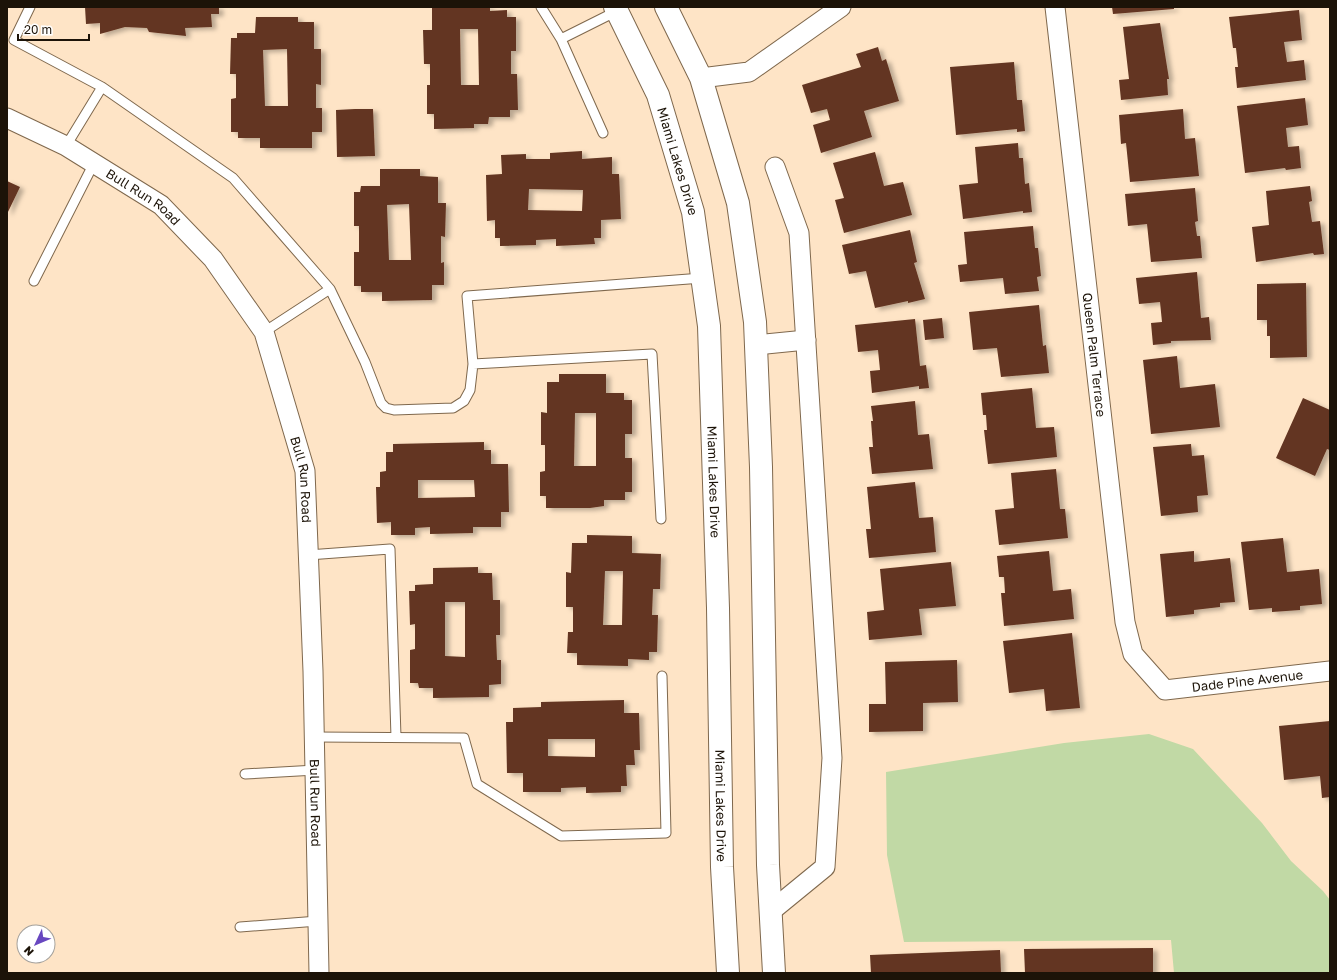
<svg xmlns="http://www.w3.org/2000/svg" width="1337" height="980" font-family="'Golos Text',sans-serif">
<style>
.water{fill:#c1d9a5}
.building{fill:#633521;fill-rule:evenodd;filter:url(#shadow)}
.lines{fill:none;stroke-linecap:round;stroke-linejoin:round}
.lane-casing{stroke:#7f684d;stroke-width:11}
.street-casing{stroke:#7f684d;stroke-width:21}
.secondary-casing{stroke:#7f684d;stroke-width:24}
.lane{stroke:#fff;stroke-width:9}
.street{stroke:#fff;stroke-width:19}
.secondary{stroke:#fff;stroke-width:22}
.labels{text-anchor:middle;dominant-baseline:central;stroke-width:4;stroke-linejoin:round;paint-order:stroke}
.street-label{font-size:13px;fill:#1c1308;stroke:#fff}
</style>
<defs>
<filter id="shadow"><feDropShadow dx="4.5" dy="2.5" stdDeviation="2" flood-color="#0004"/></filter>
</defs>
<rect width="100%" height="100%" fill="#fee4c6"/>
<path class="water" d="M1149 734 1193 749 1262 823 1291 861 1323 891 1330 900V973H1174L1171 940 904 942 887 855 886 772 1064 743Z"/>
<path class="building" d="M85 7H219V14H211L212 27 185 28 186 36 149 32 147 28 125 27 100 34V23L86 24Z
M432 7H490V11L507 10V17H516V51H511V74H517L518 110H510V117H489L488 124H474V128L434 129V114H427V85H430V64H424L423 30H432ZM460 29H478L479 85H461Z
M1112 7H1174V9L1113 14Z
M1299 10 1302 40 1284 42 1287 62 1304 60 1306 80 1237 88 1235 67H1238L1236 48H1233L1229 17Z
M256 17H298V22H314V49H321V85L316 84V108H322V132H312V148H260V138H238V132H231V99L236 98V74H230L231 38H237V33H255ZM287 49 288 106H265L263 50Z
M1160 23 1169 79H1167L1168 95 1121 100 1119 80 1129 79 1123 27Z
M878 47 882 61 886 59 899 101 864 111 872 137 821 153 813 125 830 120 827 109 811 113 802 85 861 67 856 54Z
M1014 62 1017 100H1022L1025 131 1017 132V129L956 135 950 67Z
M1305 98 1308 125 1286 128 1288 147 1299 146 1301 168 1286 170 1285 168 1245 173 1237 106Z
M355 109H373L375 156 337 157 336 110Z
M1183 109 1185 139 1195 138 1199 176 1130 182 1126 143 1121 144 1119 115Z
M1018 143 1019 158H1023L1025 184 1029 183 1032 212 1023 213V211L963 219 959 185 978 183 975 147Z
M582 151V159L612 157V174H619L621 219 601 220V238H594L595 244 556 246V239L536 240V245L500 246V238H495V220L487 221 486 175 502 174 501 155 526 154V159H550V153ZM529 189 583 190 582 211 528 210Z
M875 152 884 186 903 182 912 215 844 233 835 200 844 198 833 163Z
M380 169H420V176L438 177V203H446L445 237 441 236V263L444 262V285H432V300L382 301V292H361V286H354V252H359V226H354V192H360L361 186H380ZM409 204 411 260H389L387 205Z
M7 181 20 187 7 214Z
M1310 186 1312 201 1309 202 1312 222 1320 221 1324 254 1314 255 1313 253 1256 262 1252 227 1269 225 1266 191Z
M1195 188 1198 221 1195 222 1197 236H1200L1202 258 1151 262 1147 224 1128 226 1125 194Z
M1033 226 1035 248H1038L1041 276 1037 277 1039 291 1005 294 1003 278 960 282 958 265 967 264 964 232Z
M910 230 917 262 914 263 925 299 908 303V301L875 308 866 271 849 274 842 245Z
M1197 272 1201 318 1209 317 1211 340 1171 341V343L1153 345 1151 323 1162 322 1160 302 1139 304 1136 278Z
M1306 283 1307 357 1270 358V336H1267V320H1257V284Z
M1039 305 1043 346 1046 345 1049 373 1001 377 997 348 973 350 969 312Z
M942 318 944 338 925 340 923 320Z
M915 319 920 366 926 365 929 388 919 389V386L872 393 870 371 880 370 878 350 858 352 855 325Z
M1177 356 1180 388 1215 384 1220 427 1151 434 1143 360Z
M559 374H606V393H624V400H632V434H625V458H632V492H625V500H604V506L590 508H546V496H540V472L545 471V445H541V412L547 413V382H559ZM575 413H596V466H574Z
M1032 388 1036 428 1054 427 1057 457 988 464 984 430H987L986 415H983L981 393Z
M1303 398 1330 410V450L1327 449 1315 476 1276 458Z
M915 401 918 435 929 434 933 469 872 474 869 447H873L871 421H873L871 406Z
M484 442V450H491V464H508L509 512H501V527H473V533L430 534V527L415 528V535H391V522L377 523 376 487H380V472L386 471V452H393V444ZM418 480H474L475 497 418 498Z
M1191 444 1192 456 1204 455 1208 495 1197 496 1198 512 1161 516 1153 447Z
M1056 469 1060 509H1065L1068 538 999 545 995 510 1014 508 1011 473Z
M915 482 919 518 933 517 936 552 869 558 866 529H871L867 487Z
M587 535 632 536V553L661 554 660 589H653L652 615H658L657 652H649V660L628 659V666L577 665V653H567L568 632H573V607H566V572L571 573 572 543H587ZM605 571H623L622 625H603Z
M1283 538 1287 572 1319 569 1322 604 1300 606V610L1272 612V608L1249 610 1241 542Z
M1049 551 1053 591 1071 589 1074 619 1004 626 1001 593H1005L1004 577H999L997 556Z
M1194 551V562L1230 558 1235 602 1220 603V607L1194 610V614L1166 617 1160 554Z
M951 562 956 606 919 609 922 635 869 640 867 612 884 610 880 569Z
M478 567V573H492L493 600H500V635H496L497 660H501V684L489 685V697L433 698V688H419L418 683H410V650L415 649V624L410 625 409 591H415V585L433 584V568ZM445 602H465V657L445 656Z
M1072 633 1080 708 1046 711 1044 689 1009 693 1003 641Z
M957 660 958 702 923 703V731L869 732V704H886L885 662Z
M624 700V713H639L640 750H634L635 765H626L627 786H621V792L586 793V787L561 788V792H523V773H507L506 722H513V708L541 707V702ZM548 739H595V757L548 756Z
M1330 721V797L1322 798 1320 776 1284 780 1279 726Z
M1153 948V973H1025L1024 949Z
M1000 950 1001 973H871L870 955Z"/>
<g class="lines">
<defs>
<path id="lane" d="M30 7 14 40 102 87 233 178 330 289 365 362 381 403 386 408 394 410 453 408 464 401 470 390 473 364
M541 7 561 39 603 133
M561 39 617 11
M66 146 102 87
M34 281 94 163
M264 332 330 289
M661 519 652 354 473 364 467 296 702 278
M308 555 390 549 396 737
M315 737 464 738 477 784 561 836 666 833 662 676
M245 774 316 770
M240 927 318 921"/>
<g id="street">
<path id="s1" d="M1055 7 1125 622 1133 654 1165 690 1330 671"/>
<path d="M701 78 749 72 841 7"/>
<path id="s2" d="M7 118 66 146 161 205 213 259 264 332 305 471 313 671 319 973"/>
<path d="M756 345 806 340"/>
<path d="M770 912 825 867 832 758 799 233 775 167"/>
</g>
<g id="secondary">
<path id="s3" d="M615 7 658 95 693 212 709 326 718 608 722 867 728 973"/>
<path d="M666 7 701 78 738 203 755 322 761 467 768 865 774 973"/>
</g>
</defs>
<use href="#lane" class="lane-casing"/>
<use href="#street" class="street-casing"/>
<use href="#secondary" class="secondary-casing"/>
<use href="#lane" class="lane"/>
<use href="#street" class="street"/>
<use href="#secondary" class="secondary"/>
</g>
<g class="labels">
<g class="street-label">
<text stroke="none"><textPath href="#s3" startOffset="167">Miami Lakes Drive</textPath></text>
<text stroke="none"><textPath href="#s2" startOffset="158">Bull Run Road</textPath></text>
<text stroke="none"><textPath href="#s1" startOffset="350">Queen Palm Terrace</textPath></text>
<text stroke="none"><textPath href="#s2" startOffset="494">Bull Run Road</textPath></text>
<text stroke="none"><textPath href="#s3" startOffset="491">Miami Lakes Drive</textPath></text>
<text stroke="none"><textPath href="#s1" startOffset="783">Dade Pine Avenue</textPath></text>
<text stroke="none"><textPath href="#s2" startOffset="818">Bull Run Road</textPath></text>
<text stroke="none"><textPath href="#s3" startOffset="815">Miami Lakes Drive</textPath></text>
</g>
</g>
<rect width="1337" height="980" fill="none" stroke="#1c1308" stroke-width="16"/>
<g transform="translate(36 944) rotate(226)"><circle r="19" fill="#ffffff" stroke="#a4a19c"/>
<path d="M0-3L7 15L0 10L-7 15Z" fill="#6847c0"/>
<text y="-6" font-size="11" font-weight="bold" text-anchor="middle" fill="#1c1308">N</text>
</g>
<path d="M18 34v6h71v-6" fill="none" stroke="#1c1308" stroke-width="2"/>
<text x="24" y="34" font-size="12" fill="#1c1308" stroke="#ffffff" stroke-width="3" paint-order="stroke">20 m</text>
</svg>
